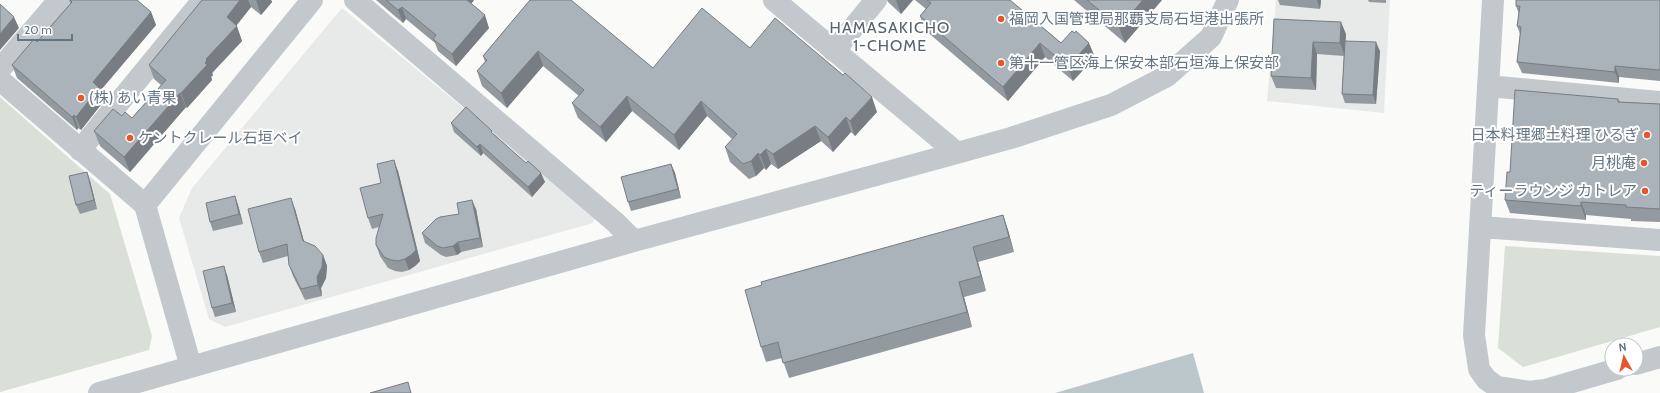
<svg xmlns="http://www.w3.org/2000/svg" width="1660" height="393" font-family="Cabin,'Noto Sans JP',sans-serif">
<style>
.built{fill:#e8e9e9}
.green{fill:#dadfd7}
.water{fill:#bbc7cb}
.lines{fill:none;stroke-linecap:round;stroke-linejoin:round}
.minor{stroke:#c3c8cc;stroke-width:22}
.wall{fill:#929a9f}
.shaded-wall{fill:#777d82}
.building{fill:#aab3b9;stroke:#777d82}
.poi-dot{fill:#e4572e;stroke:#fff;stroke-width:1.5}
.labels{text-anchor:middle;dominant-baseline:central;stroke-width:4;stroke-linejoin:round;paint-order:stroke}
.poi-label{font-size:15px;fill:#657683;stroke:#fff;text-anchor:start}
.neighbourhood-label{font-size:16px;letter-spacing:1px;fill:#57646e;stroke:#fff}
</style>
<rect width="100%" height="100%" fill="#fafaf8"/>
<path class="built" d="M1276 0H1390L1384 113 1267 101Z
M342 8 596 217 593 223 225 327 209 319 179 218 192 188Z"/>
<path class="green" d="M0 97 110 194 152 336 149 350 0 392Z
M1505 246 1660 256V327L1523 367 1498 348Z"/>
<path class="water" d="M1193 353 1204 393H1055Z"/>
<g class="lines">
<path class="minor" d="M355 0 615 222 634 241
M774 0 957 153
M1493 0 1474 335 1479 369 1486 379 1497 387 1530 392 1545 390 1617 369
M834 51 876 0
M0 69 59 0
M0 80 145 205
M1488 86 1660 102
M80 150 203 0
M1480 227 1660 240
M1636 364 1660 357
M191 367 145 205 312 0
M99 393 634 241 957 153 1011 138 1111 105 1167 76 1211 37 1228 0"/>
</g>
<path class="wall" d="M69 0H137L151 12 156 25 100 91 104 101 81 130 78 128 77 130 17 78 12 65 37 42 70 4Z
M202 0H271L272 2 261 15 251 7 236 26 242 41 212 73 213 75 211 77 212 80 187 108 186 107 130 172 100 146 94 131 122 116 132 118 161 85 154 79 149 65Z
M376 0H474L471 4 489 28 456 66 438 51 435 43 406 19 403 23Z
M530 0 653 68 750 48 877 112 855 136 851 132 833 152 821 141 778 169 771 164 766 170 764 168 756 176 749 179 730 162 725 147 732 139 707 116 679 150 632 111 606 142 578 118 572 103 579 96 543 66 507 108 482 86 477 71 485 62 483 56Z
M887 0H913L901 14 888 2Z
M915 0H1010L1061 43 1095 57 1073 81 1045 57 1008 101 925 30 920 16 926 9Z
M1074 0H1162L1125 43Z
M1278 0H1321L1320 9 1280 5Z
M1368 0H1386V3L1369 2Z
M1660 0V81L1619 77V83L1522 73 1517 62 1520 34 1517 26 1519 14 1516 6Z
M1274 19 1346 34 1345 41 1380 51 1376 104 1345 103 1342 94 1344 56 1317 54 1316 90 1276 88 1271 76Z
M1618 99 1620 102 1660 104V222L1631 221V219L1586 215V220L1510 213 1505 200 1510 172Z
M451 123 494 134 545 182 532 197 483 153 481 156 454 132Z
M671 164 675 173 681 198 631 211 628 202Z
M398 171 420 261 415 266 409 270 402 272 395 271 388 268 380 256 376 245 379 227 372 229 368 218 381 183Z
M90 181 97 209 80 214 76 205Z
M235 196 238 205 243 224 213 231 210 222Z
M295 209 304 242 323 255 327 266 326 278 321 288 322 296 305 300 293 276 289 265 288 256 263 263 259 252Z
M476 209 483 247 461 252 457 255 446 257 441 255 425 243 422 233 459 214Z
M1003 215 1008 230 1014 252 978 262 986 291 964 297 972 327 789 378 782 358 766 362 761 347Z
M227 275 236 312 215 317 212 308Z"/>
<path class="shaded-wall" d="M240 0H248L251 7 232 31 227 17Z
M256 0H271L272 2 261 15Z
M464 0H474L467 9Z
M896 0H913L901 14Z
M1143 0H1162L1125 43 1119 27Z
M1317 0H1321L1320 9Z
M402 7 406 19 403 23 398 10Z
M151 12 156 25 100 91 104 101 81 130 76 117 93 82Z
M485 15 489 28 456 66 452 54Z
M14 17 19 28 0 50V34Z
M1341 22 1346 34 1345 56 1340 43Z
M237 26 242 41 212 73 213 75 211 77 212 80 187 108 181 93 206 59Z
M1313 42 1317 54 1316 90 1311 78Z
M1376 42 1380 51 1376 104 1373 95Z
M1040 43 1045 57 1008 101 1003 87Z
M1089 43 1095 57 1073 81 1068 67Z
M538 51 543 66 507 108 501 93Z
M1615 66 1619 77V83L1615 72Z
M180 93 186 107 130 172 124 157Z
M627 96 632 111 606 142 600 127Z
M872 97 877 112 855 136 850 121Z
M701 101 707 116 679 150 674 135Z
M74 115 78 128 77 130 72 117Z
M846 117 851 132 833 152 828 137Z
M815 126 821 141 778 169 773 154Z
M480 144 483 153 481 156 477 147Z
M766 149 771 164 766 170 760 155Z
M758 153 764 168 756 176 751 161Z
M394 160 398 171 420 261 415 266 409 270 405 259Z
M671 164 675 173 681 198 678 189Z
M87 172 90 181 97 209 94 200Z
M541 173 545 182 532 197 528 187Z
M235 196 238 205 243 224 239 214Z
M291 198 295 209 307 252 303 241Z
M472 200 476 209 483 247 480 238Z
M1581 202 1586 215V220L1581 206Z
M1003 215 1008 230 1014 252 1009 237Z
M458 242 461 252 457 255 453 246Z
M973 247 978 262 986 291 981 276Z
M323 255 327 266 326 278 321 288 322 296 318 285 317 277Z
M224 266 227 275 236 312 232 303Z
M959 282 964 297 972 327 967 312Z"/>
<path class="building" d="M70 0H137L151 12 93 82 99 88 76 117 74 115 72 117 12 65 34 39 37 42 72 2Z
M202 0H240L227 17 237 26 206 59 207 60 205 63 207 65 181 93H180L124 157 94 131 113 109 122 116 125 112 132 118 166 80 149 65Z
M386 0H467L485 15 452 54 433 39 436 35 402 7 398 10Z
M530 0H571L653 68 702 8 750 48 775 18 843 75 845 73 872 97 850 121 846 117 828 137 815 126 773 154 766 149 760 155 758 153 751 161 743 164 725 147 737 134 701 101 674 135 627 96 600 127 572 103 584 90 538 51 501 93 477 71 487 60 483 56Z
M927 0H1010L1061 43 1072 31 1075 33 1076 31 1089 43 1068 67 1040 43 1003 87 920 16 931 3Z
M1087 0H1143L1119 27Z
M1516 0H1660V70L1615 66V72L1517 62 1521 27 1517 26 1520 6H1516Z
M0 4 14 17 0 34Z
M1274 19 1341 22 1340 43 1313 42 1311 78 1271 76Z
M1345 41 1376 42 1373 95 1342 94Z
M1515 90 1618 99V102L1660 104V209L1626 207V205L1581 202V206L1505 200 1507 172H1510Z
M466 107 492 131 491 132 526 163 528 161 541 173 528 187 480 144 477 147 451 123Z
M394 160 416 250 411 255 405 259 398 261 391 260 384 257 376 245V238L383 214 368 218 360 188 381 183 377 164Z
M671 164 678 189 628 202 621 177Z
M87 172 94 200 76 205 69 176Z
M235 196 239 214 210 222 206 203Z
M291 198 303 241 315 246 323 255 322 267 317 277 318 285 301 289 289 265 287 244 259 252 248 209Z
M472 200 480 238 458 242 453 246 443 248 437 246 422 233 436 219 440 217 459 214 457 203Z
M1003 215 1009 237 973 247 981 276 959 282 967 312 783 363 778 342 761 347 745 290 762 285 761 282Z
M224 266 232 303 212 308 203 271Z
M408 382 411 393H370Z"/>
<g class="poi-dot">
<circle cx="1001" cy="19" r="4"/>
<circle cx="1001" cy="63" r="4"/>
<circle cx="81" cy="98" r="4"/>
<circle cx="1647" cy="135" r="4"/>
<circle cx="130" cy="138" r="4"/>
<circle cx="1644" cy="163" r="4"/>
<circle cx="1645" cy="191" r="4"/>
</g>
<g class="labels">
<g class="poi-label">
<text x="1009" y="19">福岡入国管理局那覇支局石垣港出張所</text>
<text x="1009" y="63">第十一管区海上保安本部石垣海上保安部</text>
<text x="89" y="98">(株) あい青果</text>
<text x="1639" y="135" text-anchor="end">日本料理郷土料理 ひるぎ</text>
<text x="138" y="138">ケントクレール石垣ベイ</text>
<text x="1636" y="163" text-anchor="end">月桃庵</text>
<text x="1637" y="191" text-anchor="end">ティーラウンジ カトレア</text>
</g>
<g class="neighbourhood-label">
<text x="890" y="27">HAMASAKICHO<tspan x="890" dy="18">1-CHOME</tspan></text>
</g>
</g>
<g transform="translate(1624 357) rotate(352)"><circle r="19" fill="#ffffff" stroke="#c1c8cd"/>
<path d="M0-3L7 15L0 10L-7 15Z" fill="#e4572e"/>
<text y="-6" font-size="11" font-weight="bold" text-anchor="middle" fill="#657683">N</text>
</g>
<path d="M18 34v6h54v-6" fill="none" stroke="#657683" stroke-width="2"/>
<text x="24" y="34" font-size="12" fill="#657683" stroke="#ffffff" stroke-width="3" paint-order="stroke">20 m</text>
</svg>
